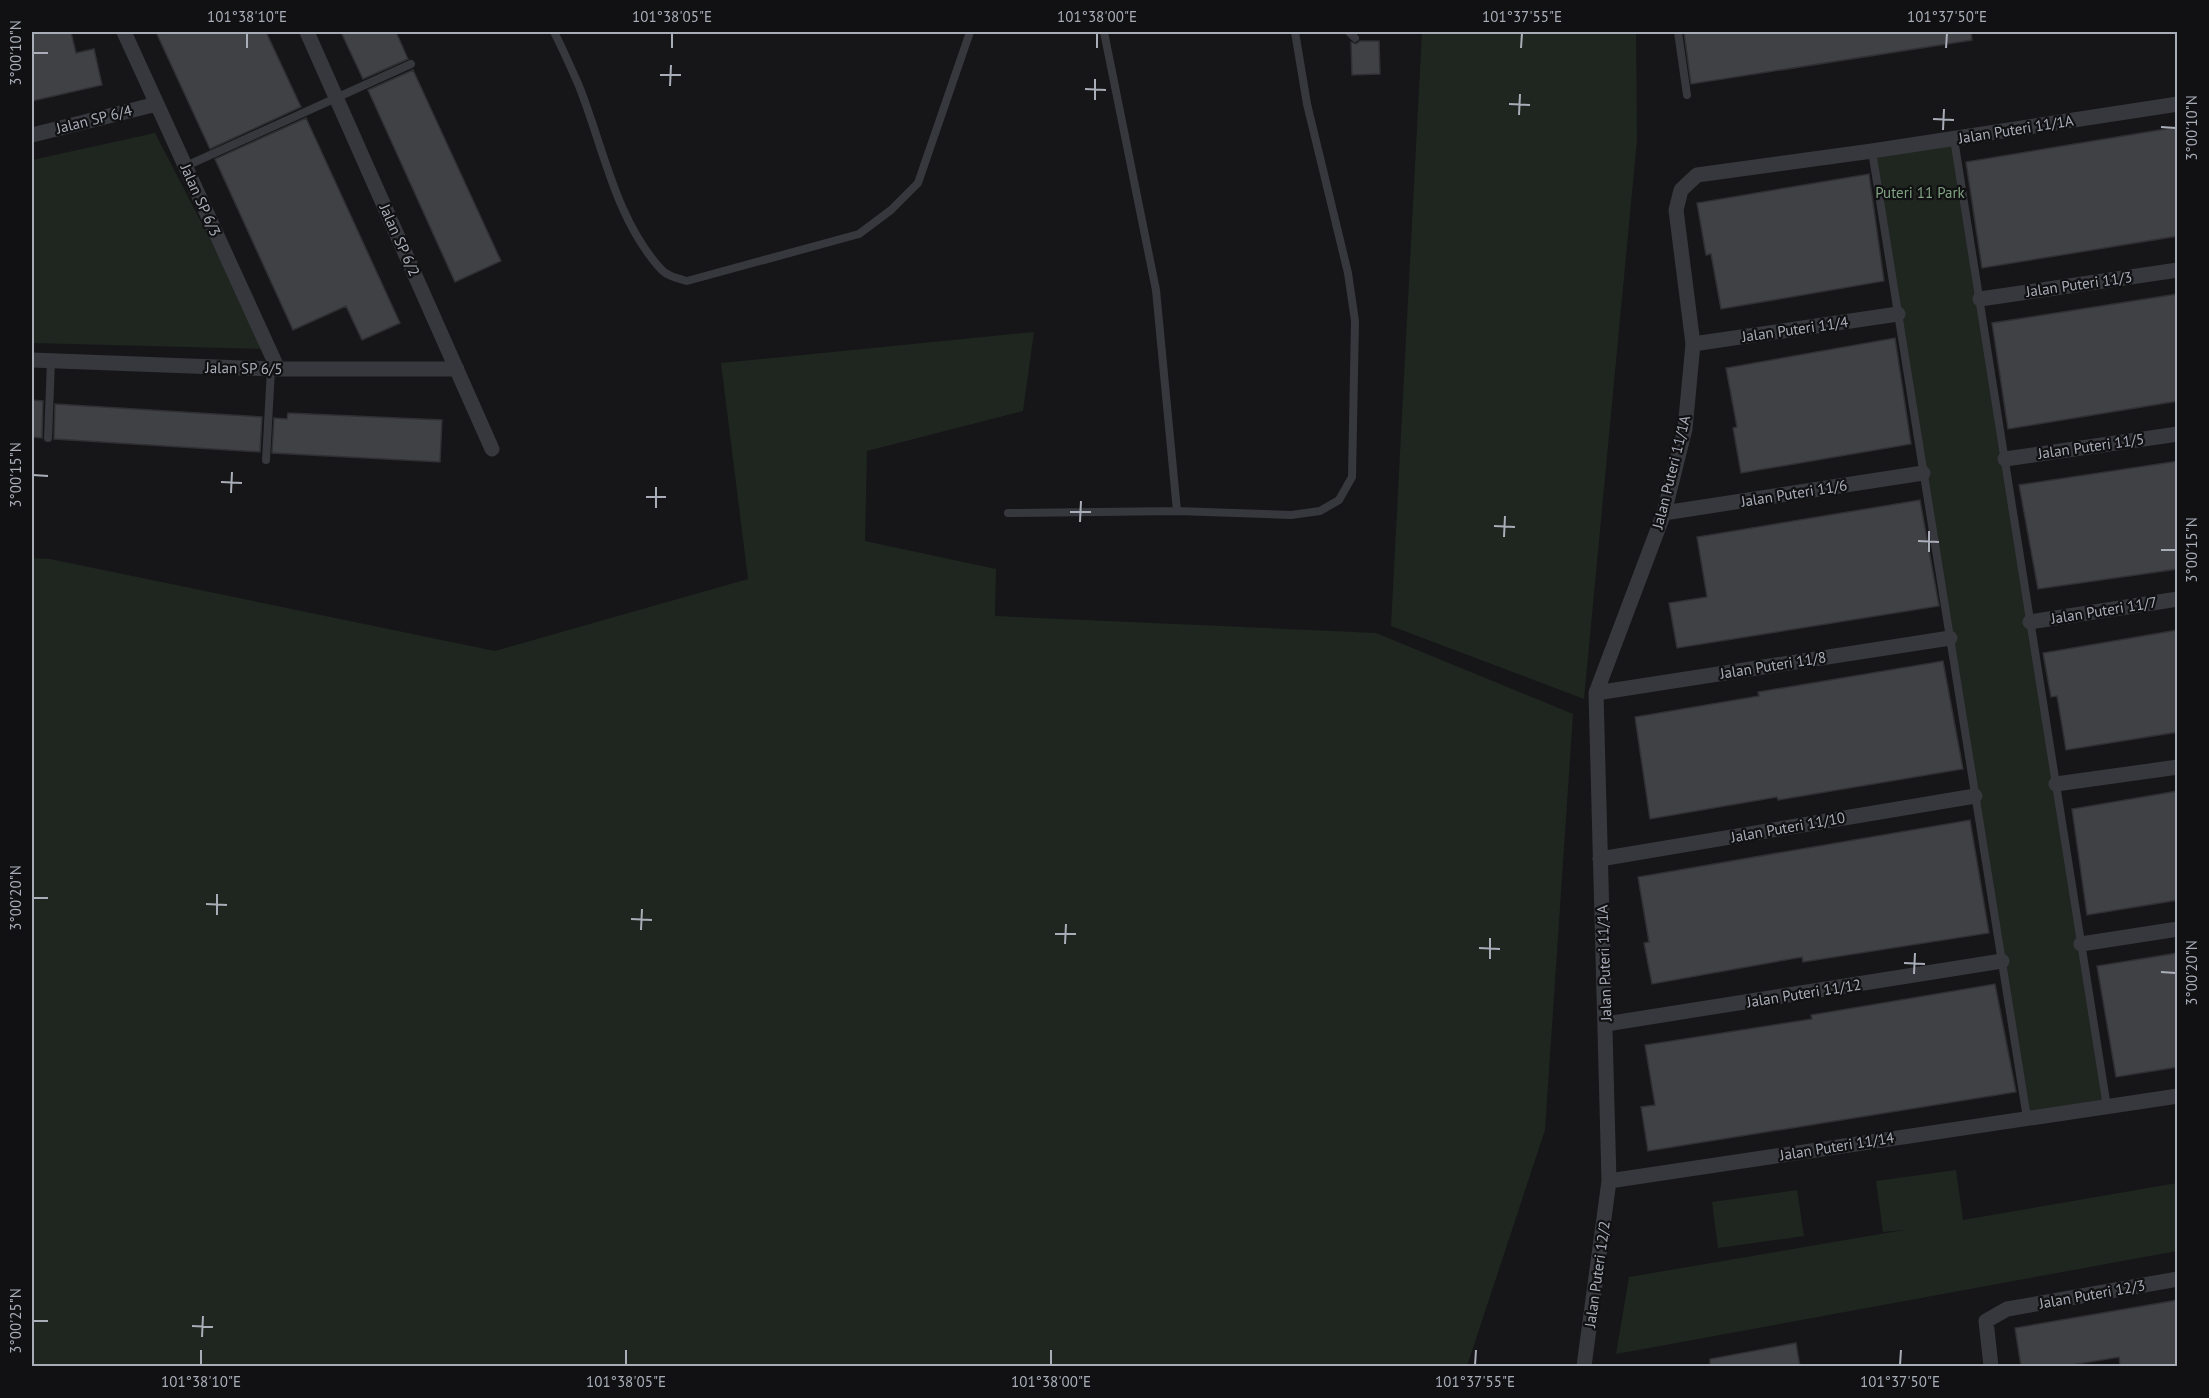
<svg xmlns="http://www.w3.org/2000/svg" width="2209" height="1398" font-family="'PT Sans',sans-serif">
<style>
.green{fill:#1e261f}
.building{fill:#404145;stroke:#303034;stroke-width:1.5}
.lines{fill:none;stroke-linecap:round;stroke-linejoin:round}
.lane{stroke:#37383d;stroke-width:8}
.street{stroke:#37383d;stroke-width:15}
.ticks{fill:none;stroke:#a8adb8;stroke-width:2}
.labels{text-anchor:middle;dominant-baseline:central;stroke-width:4.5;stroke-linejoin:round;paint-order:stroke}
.street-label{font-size:15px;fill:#a8adb8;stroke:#111113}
.park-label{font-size:15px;fill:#7fa381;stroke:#111113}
.neatline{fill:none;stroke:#a8adb8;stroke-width:2}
.ticks-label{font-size:15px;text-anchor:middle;fill:#a8adb8}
</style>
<rect width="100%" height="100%" fill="#161618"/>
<path class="green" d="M1422 32H1636L1637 140 1584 699 1391 626Z
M155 133 267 349 32 343V160Z
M1954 139 2107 1107 2027 1118 1872 151Z
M1034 332 1023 411 867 451 865 541 996 569 995 616 1376 633 1573 714 1545 1130 1467 1366H32V558L50 559 495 651 748 579 721 363Z
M1956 1170 1963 1220 2177 1183V1251L1616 1354 1629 1277 1904 1230 1883 1232 1876 1181Z
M1797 1190 1804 1236 1718 1248 1712 1202Z"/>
<path class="building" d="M32 32H71L76 53 94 49 102 85 32 101Z
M156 32H266L301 107 210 149Z
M341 32H396L408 59 363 79Z
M1684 32H1971L1972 40 1691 84Z
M1360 41H1379L1380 74 1352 75 1351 42 1356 44Z
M413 70 501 261 455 282 368 90Z
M306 118 400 323 362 340 346 306 293 330 215 159Z
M2178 127V236L1982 268 1966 162Z
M1869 174 1884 281 1721 309 1711 254 1706 255 1697 203Z
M2178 294V401L2008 429 1992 323Z
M1895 338 1911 444 1741 473 1733 428 1737 427 1726 368Z
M32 400 43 401 42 438 32 437Z
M55 404 262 417 260 452 54 439Z
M288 413 442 420 440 462 272 453 274 418 287 419Z
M2178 461V569L2038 589 2019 485Z
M1920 500 1939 606 1677 648 1669 603 1707 597 1697 537Z
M2178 630V732L2066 750 2057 696 2051 697 2043 653Z
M1943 661 1963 769 1778 800 1777 797 1650 819 1635 717 1759 696 1758 692Z
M2178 791V900L2087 915 2072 809Z
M1970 820 1989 933 1803 962 1802 957 1652 984 1644 943 1649 942 1638 877Z
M2178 953V1067L2116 1077 2097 966Z
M1995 984 2016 1092 1648 1151 1641 1107 1655 1105 1645 1045 1812 1019 1811 1015Z
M2178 1300V1366H2120L2119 1357 2066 1366H2021L2015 1328Z
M1796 1343 1800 1366H1710V1359Z"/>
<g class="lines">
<path class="lane" d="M554 32C563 49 571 68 579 86 603 146 615 217 659 267 666 276 676 278 687 281L859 234 891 210 918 183 970 32
M1104 32 1156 290 1177 511
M1349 32 1355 38
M1678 32 1687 95
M1954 139 2107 1107
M1872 151 2027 1118
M186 166 411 64
M48 438 51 361
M266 460 271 369
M1008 513 1177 511 1291 515 1320 511 1339 500 1352 477 1355 321 1348 273 1307 104 1295 32"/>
<path class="street" d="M124 32 278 369
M307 32 492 449
M32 135 157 104
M1980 299 2178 270
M1693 344 1898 314
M32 360 271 369H457
M2005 459 2178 434
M1664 513 1923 473
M2030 622 2178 599
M1596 693 1950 638
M2056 784 2178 767
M1600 859 1975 796
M2081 944 2178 929
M1606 1024 2002 961
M1609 1181 2178 1096
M1584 1366 1609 1181 1596 693 1664 513 1685 429 1693 344 1676 210 1681 190 1697 175 1872 151 2178 104
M1991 1366 1986 1321 2007 1309 2178 1279"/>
</g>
<path class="ticks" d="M247 48V33M672 48V33M1097 48V33M1521 48 1522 33M1946 48 1947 33M33 53H48M660 75H681M670 86 671 65M1085 89 1106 90M1095 100V79M1509 104 1530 105M1519 115 1520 94M1933 119 1954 120M2161 127 2176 128M1943 130 1944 109M33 475 48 476M221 482 242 483M231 493 232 472M646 497H666M656 508V487M1070 512H1091M1080 522 1081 501M1494 526 1515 527M1504 537 1505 516M1918 541 1939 542M2161 550H2176M1929 552V531M33 898H48M206 904 227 905M217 915V894M631 919 652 920M641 930 642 909M1055 934H1076M1065 944 1066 924M1479 948 1500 949M1490 959V938M1904 963 1925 964M2161 972 2176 973M1914 974 1915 953M33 1321H48M192 1326 213 1327M202 1337 203 1316M201 1365V1350M626 1365V1350M1051 1365V1350M1475 1365 1476 1350M1900 1365 1901 1350"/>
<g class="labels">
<g class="street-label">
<text transform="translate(94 119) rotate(-14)">Jalan SP 6/4</text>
<text transform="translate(2016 129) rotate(-9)">Jalan Puteri 11/1A</text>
<text transform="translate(201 200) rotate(66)">Jalan SP 6/3</text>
<text transform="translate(400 240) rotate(66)">Jalan SP 6/2</text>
<text transform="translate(2079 284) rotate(-8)">Jalan Puteri 11/3</text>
<text transform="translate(1795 329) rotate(-8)">Jalan Puteri 11/4</text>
<text transform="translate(244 368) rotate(1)">Jalan SP 6/5</text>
<text transform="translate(2091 446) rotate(-8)">Jalan Puteri 11/5</text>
<text transform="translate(1671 472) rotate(-76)">Jalan Puteri 11/1A</text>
<text transform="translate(1794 493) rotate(-9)">Jalan Puteri 11/6</text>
<text transform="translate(2104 610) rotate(-9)">Jalan Puteri 11/7</text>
<text transform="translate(1773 665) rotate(-9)">Jalan Puteri 11/8</text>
<text transform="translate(1788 827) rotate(-10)">Jalan Puteri 11/10</text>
<text transform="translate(1604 963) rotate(-92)">Jalan Puteri 11/1A</text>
<text transform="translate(1804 993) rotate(-9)">Jalan Puteri 11/12</text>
<text transform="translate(1837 1146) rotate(-9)">Jalan Puteri 11/14</text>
<text transform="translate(1597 1274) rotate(-82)">Jalan Puteri 12/2</text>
<text transform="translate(2092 1294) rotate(-10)">Jalan Puteri 12/3</text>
</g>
<g class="park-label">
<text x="1920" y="192">Puteri 11 Park</text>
</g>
</g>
<rect width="2209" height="1398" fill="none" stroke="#111113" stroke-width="66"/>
<rect x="33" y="33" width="2143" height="1332" class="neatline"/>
<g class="ticks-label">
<text x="247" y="22">101°38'10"E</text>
<text x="672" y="22">101°38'05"E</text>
<text x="1097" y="22">101°38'00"E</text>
<text x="1522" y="22">101°37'55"E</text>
<text x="1947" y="22">101°37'50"E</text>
<text transform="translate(16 53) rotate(-90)" y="5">3°00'10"N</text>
<text transform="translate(2192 128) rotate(-90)" y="5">3°00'10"N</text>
<text transform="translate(16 475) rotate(-90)" y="5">3°00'15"N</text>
<text transform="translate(2192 550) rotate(-90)" y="5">3°00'15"N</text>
<text transform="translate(16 898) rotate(-90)" y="5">3°00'20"N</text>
<text transform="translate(2192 973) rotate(-90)" y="5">3°00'20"N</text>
<text transform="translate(16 1321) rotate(-90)" y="5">3°00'25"N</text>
<text x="201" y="1387">101°38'10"E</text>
<text x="626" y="1387">101°38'05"E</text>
<text x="1051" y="1387">101°38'00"E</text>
<text x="1475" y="1387">101°37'55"E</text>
<text x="1900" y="1387">101°37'50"E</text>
</g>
</svg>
